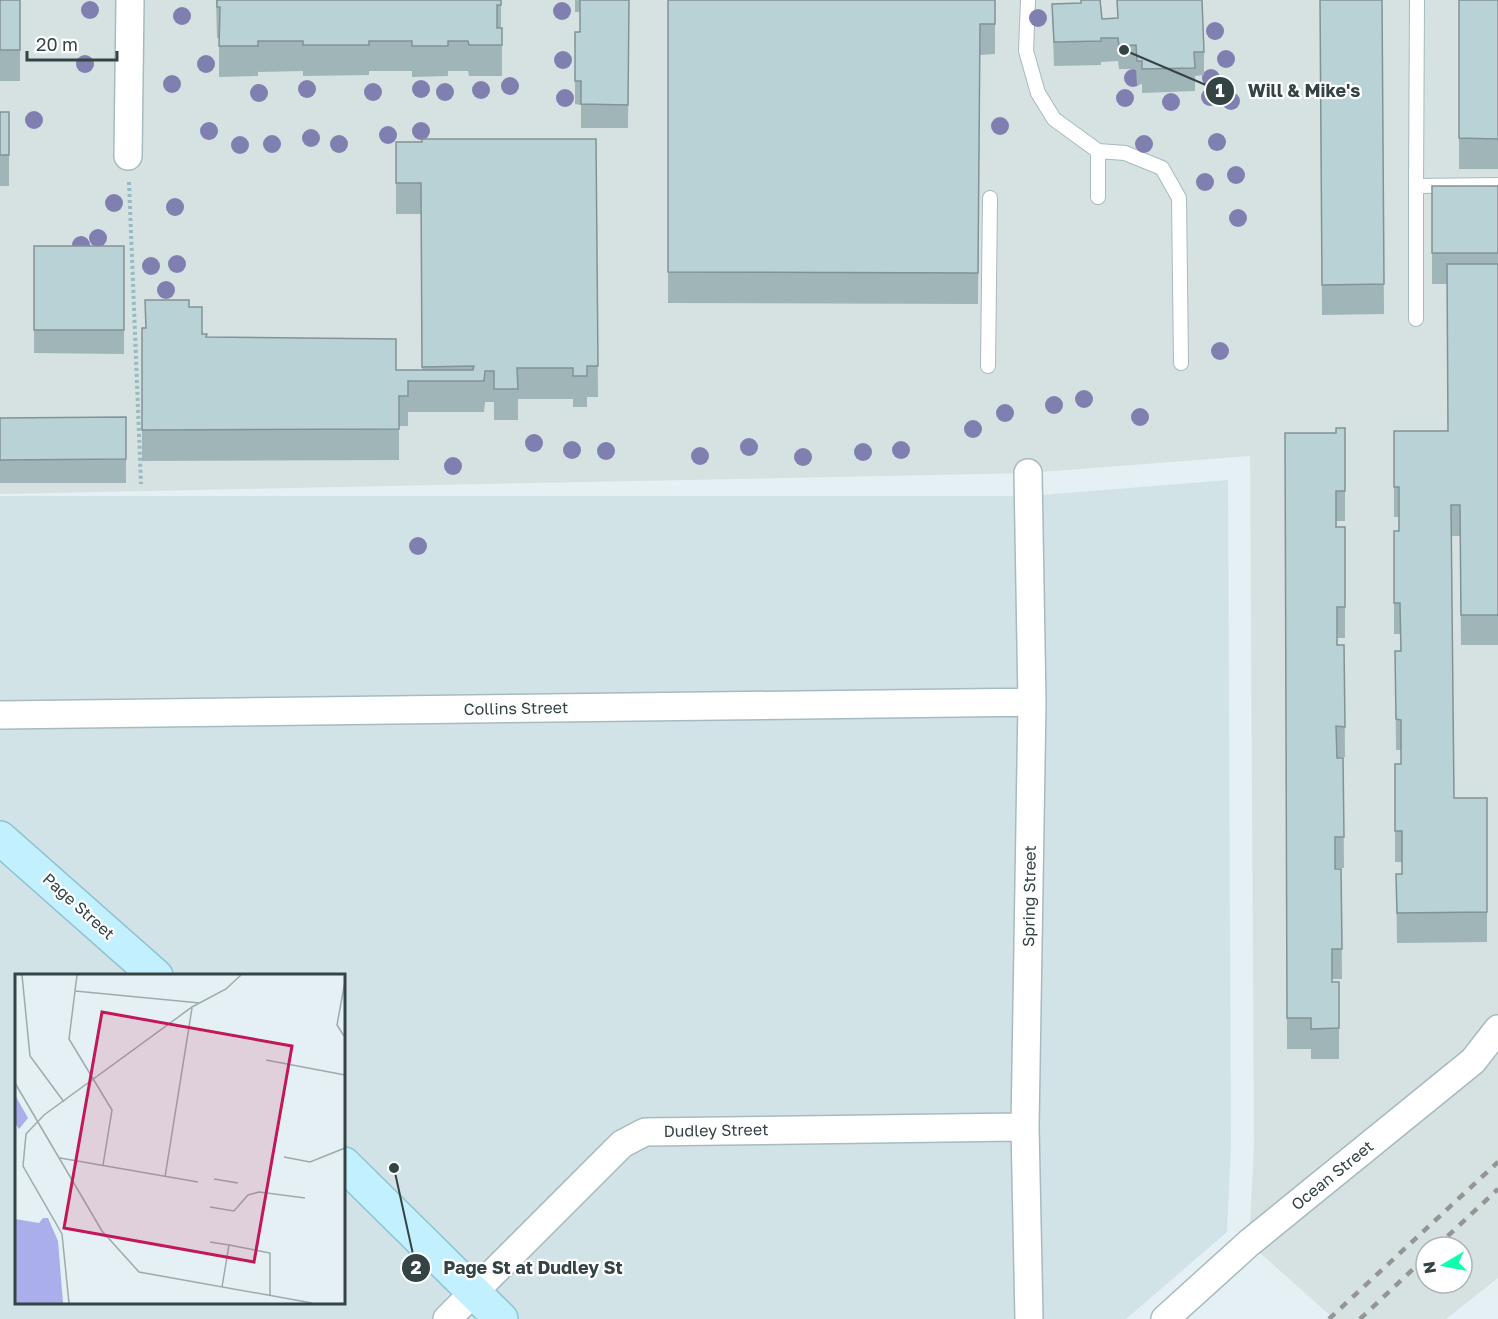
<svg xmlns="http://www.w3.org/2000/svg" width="1498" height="1319" font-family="'Golos Text',sans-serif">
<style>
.residential{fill:#d2e3e7;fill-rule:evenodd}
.industrial{fill:#d6e1e2;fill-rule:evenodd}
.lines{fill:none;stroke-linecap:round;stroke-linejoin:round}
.service-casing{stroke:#a6bbbf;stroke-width:16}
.minor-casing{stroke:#a6bbbf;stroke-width:30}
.secondary-casing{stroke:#8fc3d2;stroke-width:36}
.path{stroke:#97bbc1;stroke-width:4;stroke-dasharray:3 3;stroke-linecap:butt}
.service{stroke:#fff;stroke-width:14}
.minor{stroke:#fff;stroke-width:27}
.secondary{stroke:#c2f0ff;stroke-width:33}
.rail{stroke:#959595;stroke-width:4.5;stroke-dasharray:8 8;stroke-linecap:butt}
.tree{fill:#8080b0}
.wall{fill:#9fb5b7}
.building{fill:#b9d2d5;stroke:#829395;stroke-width:1.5}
.labels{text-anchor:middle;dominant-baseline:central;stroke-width:4.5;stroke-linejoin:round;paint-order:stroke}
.street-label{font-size:16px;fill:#344445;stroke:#fff}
.inset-road{fill:none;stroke:#9eabad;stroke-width:1.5}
.view{fill:#c2185b;fill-opacity:0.15;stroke:#c2185b;stroke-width:3}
.inset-edge{fill:none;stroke:#344445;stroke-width:3}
.leader{fill:none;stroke:#344445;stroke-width:2}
.callout-dot{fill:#344445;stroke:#fff;stroke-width:2}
.mark-label{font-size:18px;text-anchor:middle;font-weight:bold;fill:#fff}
.callout-label{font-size:18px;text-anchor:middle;font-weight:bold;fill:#344445;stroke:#fff;stroke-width:4.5;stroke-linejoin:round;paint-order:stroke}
</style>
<rect width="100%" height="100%" fill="#e4f0f3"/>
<path class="residential" d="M1228 480 1231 1145 1227 1232 1126 1319H0V496H1029ZM16 976H344V1302H16Z"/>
<path class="industrial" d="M0 0H1498V1278L1446 1319H1334L1249 1243 1254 1146 1250 456 1028 473 0 494ZM1426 1247H1462V1283H1426Z"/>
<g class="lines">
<defs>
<path id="service" d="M1028 0 1026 51 1038 93 1054 119 1098 151 1125 153 1162 168 1179 198 1181 363
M1417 0 1416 186 1498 185
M1098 151V197
M1416 319V186
M988 366 990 198"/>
<path id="minor" d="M128 156 130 0
M1028 473 1032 702 1025 1127 1029 1319
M0 715 1032 702
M447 1319 622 1144 645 1132 1025 1127
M1165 1319 1249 1243 1473 1061 1498 1029"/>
<path id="secondary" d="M0 838 156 976
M344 1164 501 1319"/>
</defs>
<use href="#service" class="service-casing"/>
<use href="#minor" class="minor-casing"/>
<use href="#secondary" class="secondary-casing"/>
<path class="path" d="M129 182 141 484"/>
<use href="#service" class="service"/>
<use href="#minor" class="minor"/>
<use href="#secondary" class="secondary"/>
<path class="rail" d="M1436 1247 1498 1189
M1329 1319 1498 1162
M1360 1319 1426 1257"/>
</g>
<g class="tree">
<circle cx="90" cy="10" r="9"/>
<circle cx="562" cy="11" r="9"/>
<circle cx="182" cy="16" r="9"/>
<circle cx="1038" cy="18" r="9"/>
<circle cx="1215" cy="31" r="9"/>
<circle cx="1226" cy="59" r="9"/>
<circle cx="563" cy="60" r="9"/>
<circle cx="85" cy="64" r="9"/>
<circle cx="206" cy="64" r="9"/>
<circle cx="1133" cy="78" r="9"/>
<circle cx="1211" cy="78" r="9"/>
<circle cx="172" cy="84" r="9"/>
<circle cx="510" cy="86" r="9"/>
<circle cx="307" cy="89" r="9"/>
<circle cx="421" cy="89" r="9"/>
<circle cx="481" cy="90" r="9"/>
<circle cx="373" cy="92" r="9"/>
<circle cx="445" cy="92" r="9"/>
<circle cx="259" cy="93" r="9"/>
<circle cx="1210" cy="97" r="9"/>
<circle cx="565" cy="98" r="9"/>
<circle cx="1125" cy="98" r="9"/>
<circle cx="1231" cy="101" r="9"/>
<circle cx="1171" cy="102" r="9"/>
<circle cx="34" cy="120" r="9"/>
<circle cx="1000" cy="126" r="9"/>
<circle cx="209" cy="131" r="9"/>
<circle cx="421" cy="131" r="9"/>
<circle cx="388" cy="135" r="9"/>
<circle cx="311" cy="138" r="9"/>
<circle cx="1217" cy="142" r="9"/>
<circle cx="272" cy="144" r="9"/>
<circle cx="339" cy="144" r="9"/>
<circle cx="1144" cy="144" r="9"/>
<circle cx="240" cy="145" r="9"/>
<circle cx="1236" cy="175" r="9"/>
<circle cx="1205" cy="182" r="9"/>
<circle cx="114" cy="203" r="9"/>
<circle cx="175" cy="207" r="9"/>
<circle cx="1238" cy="218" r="9"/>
<circle cx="98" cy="238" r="9"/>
<circle cx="81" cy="245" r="9"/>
<circle cx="177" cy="264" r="9"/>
<circle cx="151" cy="266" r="9"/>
<circle cx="166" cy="290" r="9"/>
<circle cx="1220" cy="351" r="9"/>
<circle cx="1084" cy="399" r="9"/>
<circle cx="1054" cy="405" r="9"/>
<circle cx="1005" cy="413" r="9"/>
<circle cx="1140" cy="417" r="9"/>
<circle cx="973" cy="429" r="9"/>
<circle cx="534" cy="443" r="9"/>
<circle cx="749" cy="447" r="9"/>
<circle cx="572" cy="450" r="9"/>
<circle cx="901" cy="450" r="9"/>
<circle cx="606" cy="451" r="9"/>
<circle cx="863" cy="452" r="9"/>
<circle cx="700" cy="456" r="9"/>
<circle cx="803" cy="457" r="9"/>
<circle cx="453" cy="466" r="9"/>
<circle cx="418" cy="546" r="9"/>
</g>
<path class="wall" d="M0 0H20V81H0Z
M216 0H501V28H502V76H469L468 71H448V76L412 77V71H369V75L303 76V71L258 72V76L219 77V38H217Z
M575 0H629L628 128H581V105L575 104V32H580V12H575Z
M668 0H995V54L980 55 978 304 668 303Z
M1117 0 1204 52V75L1195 76V91L1142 93V84L1137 85 1136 69H1119L1118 61 1101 62V65L1054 66 1052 4 1102 19 1117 18Z
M1320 0H1382L1384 314 1322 315Z
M1459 0H1498V169H1459Z
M0 112H9V186H0Z
M596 139 598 397H587V407H573V399H518V420H494V402H485L484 412H408V426H399V460L142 461V328H145L189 307 202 334 207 337 396 370H422L421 214H396V142Z
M1432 186H1498V645H1461L1460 536H1451L1454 798H1487V942L1397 943 1396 874H1402V862H1395V764H1401V750H1396L1395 651H1401L1400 634H1394V531H1399V517H1394V431H1448L1447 284H1432Z
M34 246H124V354L34 353Z
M126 417V483H0V418Z
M1345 428V521H1336V527H1345V638H1337V645H1344L1345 757H1337L1343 758 1344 868H1335V869H1341L1342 979H1332V982H1339V1059H1311V1049H1287L1285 433H1336Z"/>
<path class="building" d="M0 0H20V50H0Z
M217 0H501V5H497V28H502V45H469L468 41H448V46H412V41H369V45H303V41H258V46H219L220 7H217Z
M580 0H629L628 105 581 104V81H575V32H580Z
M668 0H995V24H980L978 273 668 272Z
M1081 0H1100L1102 19 1118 18 1117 0H1202L1204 52H1194L1195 68 1142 69V61H1137L1136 45 1119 46 1118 38H1101V41L1054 42 1052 4 1081 3Z
M1320 0H1382L1384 284 1322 285Z
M1459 0H1498V139L1459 138Z
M0 112H9V155H0Z
M422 139H596L598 366H587V376H573V368H517L518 389H494V371H485L484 381H408V396H399V429L142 430V328H146L145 300H189V307H202V334H207L206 337 396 339V370H473L474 366 422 367 421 183H396V142H422Z
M1432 186H1498V253H1432Z
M34 246H124V330H34Z
M1447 264H1498V615H1461L1460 505H1451L1454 798H1487V912L1397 913 1396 874H1402V831H1395V764H1401V720L1396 719 1395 651H1401L1400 603H1394V531H1399V487H1394V431H1448Z
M126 417V459L0 460V418Z
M1336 428H1345V491H1336V527H1345V607H1337V645H1344L1345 727 1336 726 1337 758H1343L1344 837H1335V869H1341L1342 949H1332V982H1339V1028L1311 1029V1018H1287L1285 433H1336Z"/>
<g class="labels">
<g class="street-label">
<text transform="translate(516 708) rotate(-1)">Collins Street</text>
<text transform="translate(1029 896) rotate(-89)">Spring Street</text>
<text transform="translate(79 906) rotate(42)">Page Street</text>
<text transform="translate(716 1130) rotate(-1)">Dudley Street</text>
<text transform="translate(1332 1175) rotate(-39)">Ocean Street</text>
</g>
</g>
<g transform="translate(15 974)">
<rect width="330" height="330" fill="#e4f0f3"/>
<path d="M0 121 13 144 4 155 0 149ZM28 244H33L43 267 48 329H0V245L24 249Z" fill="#aaaeea"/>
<path class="inset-road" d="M7 1 15 82 49 128M62 1 54 65 97 136 88 191M60 17 185 29M329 62 322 51 330 7M251 86 330 101M0 109 87 257 124 298 297 329M269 183 295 188 330 174M45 184 183 208M150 203 177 34M199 205 223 209M195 233 219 237 233 221 244 218 290 224M195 268 214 271M207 313 214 271 255 279V322M54 329 47 260 8 192 11 160 29 141 177 33 211 15 226 1"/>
<path class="view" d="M87 38 277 72 239 288 49 254Z"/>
<rect width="330" height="330" class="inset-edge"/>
</g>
<path class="leader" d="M1124 50L1220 91M394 1168L416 1268"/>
<g class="callout-dot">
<circle cx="1124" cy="50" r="6"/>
<circle cx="394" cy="1168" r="6"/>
<circle cx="1220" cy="91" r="15"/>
<circle cx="416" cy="1268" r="15"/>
</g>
<g class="mark-label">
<text x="1220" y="97">1</text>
<text x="416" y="1274">2</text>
</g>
<g class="callout-label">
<text x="1304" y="97">Will &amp; Mike's</text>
<text x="533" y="1274">Page St at Dudley St</text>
</g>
<g transform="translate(1444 1265) rotate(260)"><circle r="28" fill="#ffffff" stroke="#aeb4b5" stroke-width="1.5"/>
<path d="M0-4.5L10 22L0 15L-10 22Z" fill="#0fffaa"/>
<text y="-9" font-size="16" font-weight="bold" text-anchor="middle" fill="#344445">N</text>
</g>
<path d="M27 51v9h90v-9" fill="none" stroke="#344445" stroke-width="3"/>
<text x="36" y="51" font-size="18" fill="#344445" stroke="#ffffff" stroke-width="4.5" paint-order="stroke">20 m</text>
</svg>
